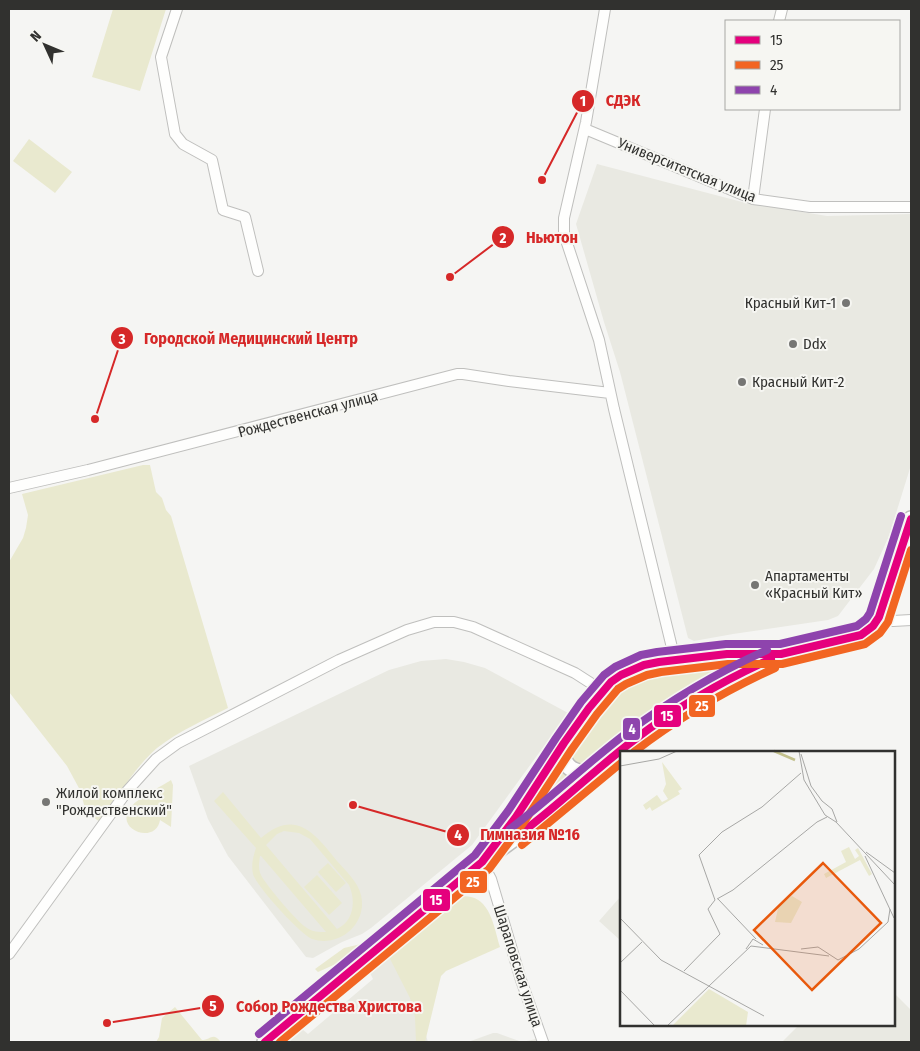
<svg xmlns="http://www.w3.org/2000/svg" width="920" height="1051" font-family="'Fira Sans Condensed',sans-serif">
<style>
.built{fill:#e9e9e2}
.green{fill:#e9e9cf;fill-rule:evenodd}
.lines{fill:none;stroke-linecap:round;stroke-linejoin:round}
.minor-casing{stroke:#bfbfbd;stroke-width:12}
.secondary-casing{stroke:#bfbfbd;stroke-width:18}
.minor{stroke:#fefefd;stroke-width:10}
.secondary{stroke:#fefefd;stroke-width:15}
.bus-1-casing{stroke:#f6f6f2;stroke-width:11}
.bus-2-casing{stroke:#f6f6f2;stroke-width:11}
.bus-3-casing{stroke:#f6f6f2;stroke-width:11}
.bus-1{stroke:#e5007d;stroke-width:8}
.bus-2{stroke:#f26522;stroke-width:8}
.bus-3{stroke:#8e44ad;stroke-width:8}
.poi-dot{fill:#767674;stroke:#f6f6f2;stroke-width:2}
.labels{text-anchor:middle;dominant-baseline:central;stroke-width:4;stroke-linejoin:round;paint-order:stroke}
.street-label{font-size:15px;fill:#31312f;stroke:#f6f6f2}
.poi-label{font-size:15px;fill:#31312f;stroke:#f6f6f2;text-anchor:start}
.inset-river{fill:none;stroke:#c3c18d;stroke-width:2.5}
.inset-road{fill:none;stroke:#a7a7a5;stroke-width:1}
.view{fill:#e8590c;fill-opacity:0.15;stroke:#e8590c;stroke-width:2.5}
.inset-edge{fill:none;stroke:#31312f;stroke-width:2.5}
.leader{fill:none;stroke:#d62828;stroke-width:2}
.callout-dot{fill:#d62828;stroke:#f6f6f2;stroke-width:2}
.mark-label{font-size:15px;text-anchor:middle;font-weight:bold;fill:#fff}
.callout-label{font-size:16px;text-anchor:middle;font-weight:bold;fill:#d62828;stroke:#f6f6f2;stroke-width:4;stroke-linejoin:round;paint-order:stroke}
.line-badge{stroke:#f6f6f2;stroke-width:2}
.badge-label{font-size:14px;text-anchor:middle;font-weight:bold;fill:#fff}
</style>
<rect width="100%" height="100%" fill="#f5f5f3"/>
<path class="built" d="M597 164 746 203 827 216 911 214V465L889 536 874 569 838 616 828 620 733 634 694 641 688 638 620 372 604 322 576 224Z
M446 659 464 662 485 668 568 713 472 845 371 928 362 934 342 942 313 958 306 957 228 856 208 819 189 766 389 670 421 661Z
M621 896V941L599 921Z
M389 953 413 991 428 1042H289L302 1029 308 1034 373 979 369 971 370 969Z
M894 993 911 1010V1042H782L799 1025H894Z
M493 1033H497L522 1042 536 1039 537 1042H468Z"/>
<path class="green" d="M113 9H166L140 91 92 77Z
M29 139 72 172 55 193 13 161Z
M143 465H150L156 492 162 498 166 510 171 516 228 708C204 720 179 731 157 748 134 768 117 798 100 822L86 812 80 790 67 766 9 692V562L23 538 26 528 28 515 22 494Z
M707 665C714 666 719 670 718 677L716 680 594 766 584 769 570 758C570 743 581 733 590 722 599 711 608 699 618 690 642 669 678 669 707 665Z
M559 765C564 772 569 777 577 780L534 814H531L530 810Z
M171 780 173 785 171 827 160 820C156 846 111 829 132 806 138 798 162 786 171 780Z
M223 792 261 838C295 808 315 833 337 861 346 871 358 882 361 895 368 924 339 948 312 939 301 935 256 886 253 874 251 865 253 857 256 848L214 801ZM284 831 299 833 310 839 349 885C356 901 354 921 337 929L266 845 277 834ZM260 856H261L326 932C319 932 312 932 307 928 297 922 266 885 261 875 258 869 259 863 260 856Z
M328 863 346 883 336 892 318 872Z
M317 875 342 903 329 915 304 887Z
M459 896C463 896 467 896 471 897 491 901 495 931 500 947L446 971 441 976 425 1042H416L415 1017 410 998 387 953Z
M361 944 338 963 318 972 315 969 344 948Z
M175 1007 202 1040C210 1040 213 1032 220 1041L218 1042H156L159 1037 162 1018Z"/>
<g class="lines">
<defs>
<path id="minor" d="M177 9 161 57 175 134 183 144 212 160 223 210 245 217 258 271
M605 9 586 122 564 218V234L599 340 614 409 675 660
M779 21 782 9
M585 129 753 199 810 207H911
M753 199 765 109
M9 488 88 470 457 374H463L509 381 610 393
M879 617 893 621 911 620
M482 862 491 879 521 980 543 1042
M9 954 128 790 156 759 178 743 339 660 407 630 434 622H454L473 627 575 673 603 691"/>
<path id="secondary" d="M564 743 563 757C568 772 581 774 595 772
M491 850 589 708 611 682 621 675 644 665 659 662 727 654H774
M265 1042 482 862 530 827 615 755 667 717 735 676 781 654 861 635 873 626 879 617 911 519"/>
</defs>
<use href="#minor" class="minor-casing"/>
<use href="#secondary" class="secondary-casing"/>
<use href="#minor" class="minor"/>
<use href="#secondary" class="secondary"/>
<defs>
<path id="bus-1" d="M516 837C557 807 593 771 634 740 676 708 722 681 771 659
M265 1042 482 862 516 817 564 743 589 708 611 682 621 675 644 665 659 662 727 654H781L861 635 873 626 879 617 911 519"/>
<path id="bus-2" d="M634 752C678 718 725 691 775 668
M522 845 621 763
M280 1042 489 869 524 822 572 749 597 714 618 689 626 684 647 675 661 672 728 664H782L865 644 880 633 888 622 911 550"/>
<path id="bus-3" d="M510 829C551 798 588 762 628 732 672 699 718 672 767 650
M259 1034 475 855 508 811 556 738 581 702 604 675 615 667 641 655 657 652 726 644H780L857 626 866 619 870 613 901 516"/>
</defs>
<use href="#bus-1" class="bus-1-casing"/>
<use href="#bus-2" class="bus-2-casing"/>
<use href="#bus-3" class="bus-3-casing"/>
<use href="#bus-1" class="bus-1"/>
<use href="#bus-2" class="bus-2"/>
<use href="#bus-3" class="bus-3"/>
</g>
<g class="poi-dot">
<circle cx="846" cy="303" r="5"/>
<circle cx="793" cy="344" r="5"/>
<circle cx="742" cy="382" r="5"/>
<circle cx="755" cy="585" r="5"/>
<circle cx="46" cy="802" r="5"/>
</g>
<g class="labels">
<g class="street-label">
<text transform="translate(687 170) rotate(22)">Университетская улица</text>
<text transform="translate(308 414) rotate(-15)">Рождественская улица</text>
<text transform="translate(518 966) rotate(72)">Шараповская улица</text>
</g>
<g class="poi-label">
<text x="836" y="303" text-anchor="end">Красный Кит-1</text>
<text x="803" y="344">Ddx</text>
<text x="752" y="382">Красный Кит-2</text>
<text x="765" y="576">Апартаменты<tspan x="765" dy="17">«Красный Кит»</tspan></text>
<text x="56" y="793">Жилой комплекс<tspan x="56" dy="17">"Рождественский"</tspan></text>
</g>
</g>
<g transform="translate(620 751)">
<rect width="275" height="275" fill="#f5f5f3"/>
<path d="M42 11 62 38 58 40 60 43 32 60 30 56 26 59 23 54 37 44 42 51 48 48 43 40 46 33ZM229 96 235 108 239 105 235 99 238 97 252 123 249 125 240 109 206 127 204 123 226 111 221 100ZM172 145 182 151 171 172 155 171 159 153ZM89 238 128 261 126 275H52Z" fill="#e9e9cf"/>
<path class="inset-river" d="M154 0 175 9"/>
<path class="inset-road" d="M179 0 184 29 205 64 216 71 275 134M181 3 191 35 202 50 212 58 217 71M0 15 39 8 57 0M246 101 275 122M245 105 274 167M97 148 113 139 197 71 207 66M98 148 136 188M95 149 79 104 102 81 142 56 181 22M0 167 41 209 144 265M126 198 133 188 143 194M181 198 198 196 218 209 239 198 268 171 270 158M0 212 22 191M64 220 100 183 88 158 95 149M0 239 35 275M47 275 131 195 209 205"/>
<path class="view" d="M203 112 261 172 192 239 134 179Z"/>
<rect width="275" height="275" class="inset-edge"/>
</g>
<path class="leader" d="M542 180L583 101M450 277L503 237M95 419L122 338M353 805L458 835M107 1023L213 1006"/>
<g class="callout-dot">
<circle cx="542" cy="180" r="5"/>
<circle cx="450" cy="277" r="5"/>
<circle cx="95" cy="419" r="5"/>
<circle cx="353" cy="805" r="5"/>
<circle cx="107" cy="1023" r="5"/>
<circle cx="583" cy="101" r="12"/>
<circle cx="503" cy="237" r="12"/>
<circle cx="122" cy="338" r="12"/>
<circle cx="458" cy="835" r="12"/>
<circle cx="213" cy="1006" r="12"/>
</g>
<g class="mark-label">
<text x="583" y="106">1</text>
<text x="503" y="243">2</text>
<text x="122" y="344">3</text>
<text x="458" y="840">4</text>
<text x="213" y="1011">5</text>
</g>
<g class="callout-label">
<text x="623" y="106">СДЭК</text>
<text x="552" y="243">Ньютон</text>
<text x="251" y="344">Городской Медицинский Центр</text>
<text x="530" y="840">Гимназия №16</text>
<text x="329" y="1012">Собор Рождества Христова</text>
</g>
<g class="line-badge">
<rect x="688" y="694" width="28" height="24" rx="5" fill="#f26522"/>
<rect x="653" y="704" width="29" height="24" rx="5" fill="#e5007d"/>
<rect x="622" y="717" width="19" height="24" rx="5" fill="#8e44ad"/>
<rect x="459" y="870" width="29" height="24" rx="5" fill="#f26522"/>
<rect x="422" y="888" width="29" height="24" rx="5" fill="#e5007d"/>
</g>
<g class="badge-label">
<text x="702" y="711">25</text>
<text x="667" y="721">15</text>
<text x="632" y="734">4</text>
<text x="473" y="887">25</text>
<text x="436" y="905">15</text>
</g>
<rect width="920" height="1051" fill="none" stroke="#31312f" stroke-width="20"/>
<rect x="725" y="20" width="175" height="90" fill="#f6f6f2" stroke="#a7a7a4"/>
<rect x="735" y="36" width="25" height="8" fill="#e5007d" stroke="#a7a7a4"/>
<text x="770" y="45" font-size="15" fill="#31312f">15</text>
<rect x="735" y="61" width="25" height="8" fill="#f26522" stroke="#a7a7a4"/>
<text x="770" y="70" font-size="15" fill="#31312f">25</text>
<rect x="735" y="86" width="25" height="8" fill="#8e44ad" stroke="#a7a7a4"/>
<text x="770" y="95" font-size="15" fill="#31312f">4</text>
<g transform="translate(45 45) rotate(314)" stroke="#f6f6f2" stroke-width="4" paint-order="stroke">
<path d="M0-4L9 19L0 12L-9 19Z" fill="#31312f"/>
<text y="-8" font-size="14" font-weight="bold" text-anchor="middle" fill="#31312f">N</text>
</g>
</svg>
